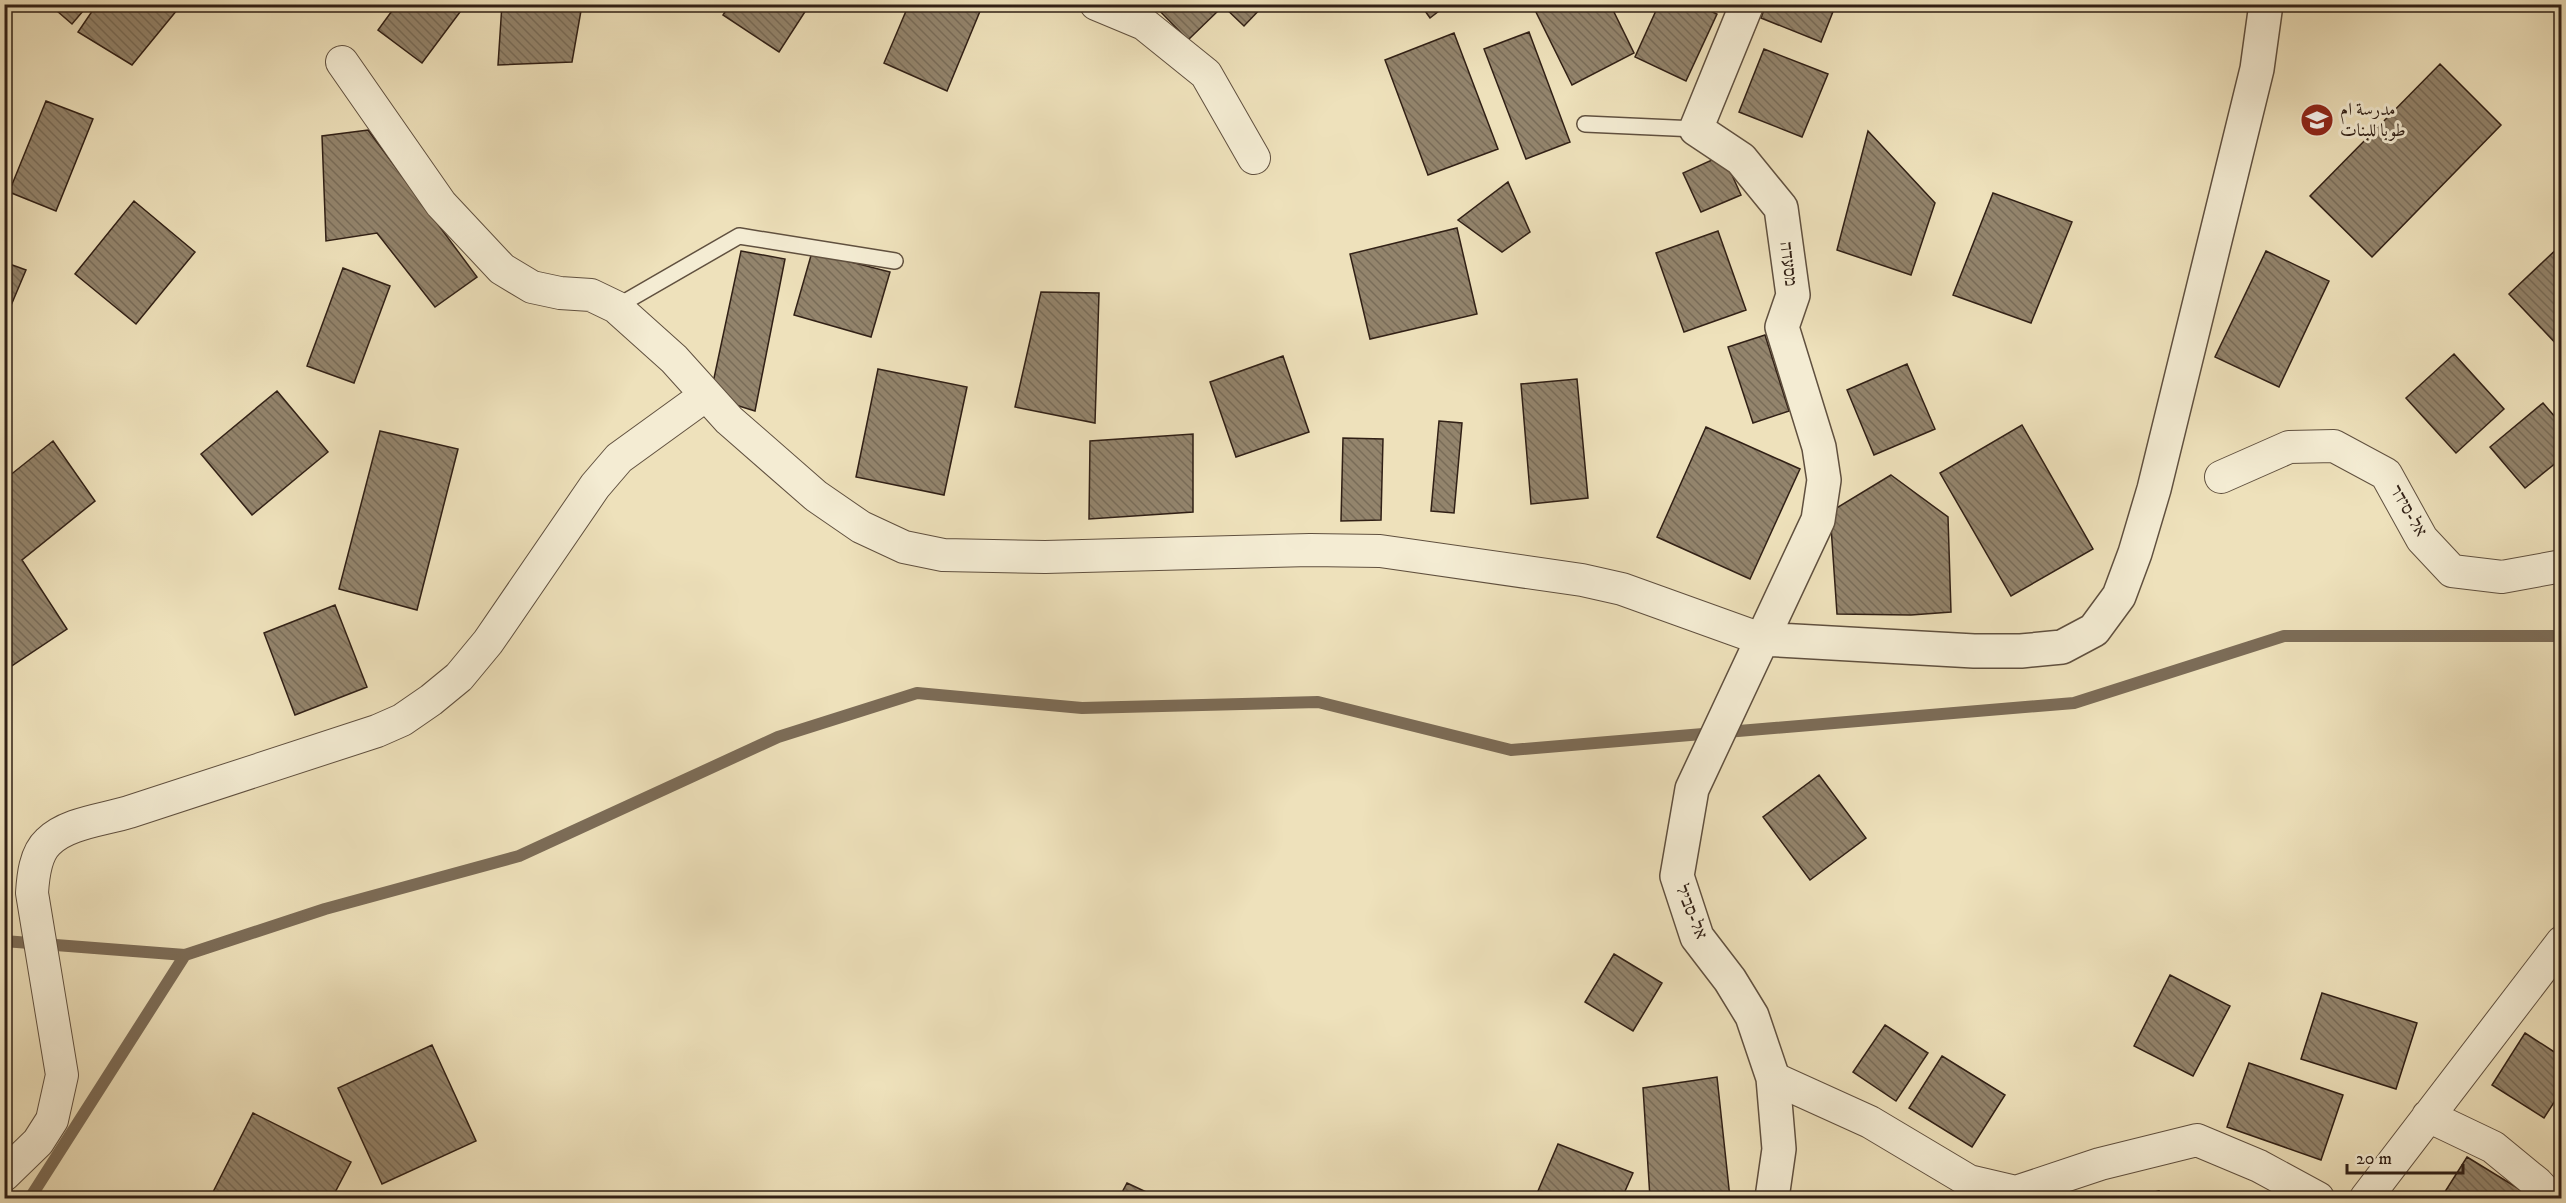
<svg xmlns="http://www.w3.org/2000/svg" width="2566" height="1203" font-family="'IM FELL DW Pica',Amiri,'Frank Ruhl Libre',serif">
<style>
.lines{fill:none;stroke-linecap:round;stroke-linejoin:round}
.stream{stroke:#7c6c57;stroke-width:12}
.building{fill:url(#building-back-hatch);stroke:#312016;stroke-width:1.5}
.service-casing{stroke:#60503f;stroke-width:18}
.minor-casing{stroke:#60503f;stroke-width:34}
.tertiary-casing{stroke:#60503f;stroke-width:36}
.service{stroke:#f4ecd3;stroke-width:15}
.minor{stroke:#f4ecd3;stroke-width:32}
.tertiary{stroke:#f4ecd3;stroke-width:33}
.labels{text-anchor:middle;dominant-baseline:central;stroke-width:6;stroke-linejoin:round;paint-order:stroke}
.poi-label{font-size:18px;fill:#312016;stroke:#f4ecd3;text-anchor:start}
.street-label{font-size:18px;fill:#312016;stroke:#f4ecd3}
</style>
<defs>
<pattern id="building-back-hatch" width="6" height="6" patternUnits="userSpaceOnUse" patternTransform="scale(1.5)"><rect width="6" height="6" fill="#93846c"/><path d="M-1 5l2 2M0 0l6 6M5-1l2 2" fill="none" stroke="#796c58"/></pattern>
</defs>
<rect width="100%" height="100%" fill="#eee1bb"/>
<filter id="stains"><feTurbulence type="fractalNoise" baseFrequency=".00333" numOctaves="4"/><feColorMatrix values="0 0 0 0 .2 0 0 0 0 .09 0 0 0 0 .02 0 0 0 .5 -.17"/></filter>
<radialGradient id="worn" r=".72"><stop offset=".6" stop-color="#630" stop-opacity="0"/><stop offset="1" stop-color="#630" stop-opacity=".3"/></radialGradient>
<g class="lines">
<path class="stream" d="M4 941 185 955 325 909 519 856 778 737 917 693 1082 708 1318 702 1511 750 2074 703 2284 636H2562
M30 1198 185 955"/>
</g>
<path class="building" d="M49 4H89L72 24Z
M97 4H182L132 65 78 32Z
M397 4H466L422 63 378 30Z
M502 4 582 5 572 62 498 65Z
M730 4H810L779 52 723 15Z
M909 4H983L947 91 884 63Z
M1153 4H1214L1219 10 1188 40Z
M1221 4H1265L1244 26Z
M1420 4H1448L1430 18Z
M1541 4H1610L1634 53 1572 85 1534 8Z
M1659 4H1696L1717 14 1686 81 1635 57Z
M1766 4H1836L1821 42 1761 18Z
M1529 32 1570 142 1526 159 1484 49Z
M1454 33 1498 149 1428 175 1385 60Z
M1764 49 1828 74 1802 137 1739 112Z
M2440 64 2501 125 2372 257 2310 196Z
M46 101 93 119 56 211 9 192Z
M368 130 477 277 435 307 377 233 326 241 322 136Z
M1868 131 1935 203 1911 275 1837 250Z
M1723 155 1741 195 1701 212 1683 173Z
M1508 182 1530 232 1502 252 1458 220Z
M1993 193 2072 222 2031 323 1953 295Z
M134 201 195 252 136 324 75 274Z
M1457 228 1477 314 1370 339 1350 254Z
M1718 231 1746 310 1684 332 1656 253Z
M2562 244V350L2509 294Z
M741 251 785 259 755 411 710 397Z
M2266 251 2329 281 2279 387 2215 357Z
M812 252 890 272 871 337 794 315Z
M4 262 26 270 4 322Z
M343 268 390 286 354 383 307 366Z
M1041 292 1099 293 1095 423 1015 407Z
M1765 335 1789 411 1753 423 1728 347Z
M2454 354 2504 409 2456 453 2406 398Z
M1283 356 1309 432 1236 457 1210 382Z
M1907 364 1935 429 1874 455 1847 390Z
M878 369 967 387 944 495 856 477Z
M1577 379 1588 498 1531 504 1521 384Z
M277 391 328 452 252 515 201 454Z
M2543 403 2562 425V458L2525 488 2490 447Z
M1439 421 1462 423 1454 513 1431 511Z
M2022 425 2093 549 2011 596 1940 473Z
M1706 427 1800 469 1750 579 1657 537Z
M380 431 458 449 417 610 339 589Z
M1193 434V512L1089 519 1090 441Z
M1343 438 1383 439 1381 520 1341 521Z
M53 441 95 501 22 560 67 629 4 671V480Z
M1891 475 1948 517 1951 612 1911 615 1837 614 1830 512Z
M335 605 367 687 295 715 264 633Z
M1819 775 1866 838 1810 880 1763 817Z
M1614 954 1662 983 1633 1031 1585 1002Z
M2170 975 2230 1006 2193 1076 2134 1046Z
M2322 993 2417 1023 2396 1089 2301 1059Z
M1885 1025 1928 1053 1896 1101 1853 1072Z
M2525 1033 2562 1057V1090L2544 1118 2492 1085Z
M432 1045 476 1141 382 1184 338 1088Z
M1942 1056 2005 1095 1972 1147 1909 1108Z
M2249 1063 2343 1095 2321 1160 2227 1127Z
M1717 1077 1730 1198H1650L1643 1088Z
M253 1113 351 1162 332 1198H210Z
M1558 1144 1633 1173 1622 1198H1535Z
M2467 1157 2534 1198H2441Z
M1127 1183 1159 1198H1119Z
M2159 1191 2161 1198H2130Z"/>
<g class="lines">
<defs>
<path id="service" d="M1585 124 1696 129
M616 307 739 236 895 261"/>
<path id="minor" d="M1096 4 1144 24 1206 74 1254 158
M342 62 441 204 502 269 532 287 560 293 591 295 616 307 674 359 729 420 816 496 861 527 904 547 943 555 1045 557 1310 550 1380 551 1582 580 1622 589 1761 639
M2221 477 2289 447 2334 446 2386 474 2422 539 2452 571 2502 577 2562 566
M1773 1078 1870 1122 1969 1181 2016 1192 2100 1164 2197 1140 2259 1166 2318 1198
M2428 1116 2493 1147 2537 1183 2551 1198
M4 1175 38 1142 52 1120 62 1075 32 893C33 877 35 854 48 842 67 823 103 820 129 812 212 785 295 758 377 731L402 720 431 700 459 677 488 642 595 486 619 458 706 395
M2366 1198 2562 942"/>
<path id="tertiary" d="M1747 4 1696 129 1741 159 1781 208 1793 295 1782 327 1819 447 1824 480 1818 520 1692 789 1677 876 1697 937 1730 980 1752 1016 1773 1078 1779 1149 1772 1198
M1761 639 1974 651H2021L2062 647 2094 630 2119 596 2135 553 2154 489 2257 69 2266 4"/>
</defs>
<use href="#service" class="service-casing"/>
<use href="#minor" class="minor-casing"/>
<use href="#tertiary" class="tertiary-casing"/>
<use href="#service" class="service"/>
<use href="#minor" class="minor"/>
<use href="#tertiary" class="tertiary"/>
</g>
<defs>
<symbol id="school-disc" viewBox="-11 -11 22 22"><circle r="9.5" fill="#8f2418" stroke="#f4ecd3"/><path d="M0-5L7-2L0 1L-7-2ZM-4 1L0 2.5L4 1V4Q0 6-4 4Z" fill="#fff"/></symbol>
</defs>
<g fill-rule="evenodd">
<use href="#school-disc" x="2298" y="101" width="38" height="38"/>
</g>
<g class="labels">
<g class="poi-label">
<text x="2340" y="110">مدرسة ام<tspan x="2340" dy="21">طوبا للبنات</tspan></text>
</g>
<g class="street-label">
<text transform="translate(1788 264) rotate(83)">מסעדה</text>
<text transform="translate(2408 511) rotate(60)">אל-סידר</text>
<text transform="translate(1691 912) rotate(68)">אל-סביל</text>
</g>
</g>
<rect width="2566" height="1203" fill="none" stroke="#eee1bb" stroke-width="24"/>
<rect x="6" y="6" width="2554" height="1191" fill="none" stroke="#312016" stroke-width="3"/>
<rect x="12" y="12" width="2542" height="1179" fill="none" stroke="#312016" stroke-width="1.5"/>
<path d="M2347 1164v9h116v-9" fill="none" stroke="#312016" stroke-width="3"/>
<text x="2356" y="1164" font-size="18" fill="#312016" stroke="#f4ecd3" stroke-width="4.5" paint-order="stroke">20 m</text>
<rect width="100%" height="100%" filter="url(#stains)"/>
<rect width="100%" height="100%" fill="url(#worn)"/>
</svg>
